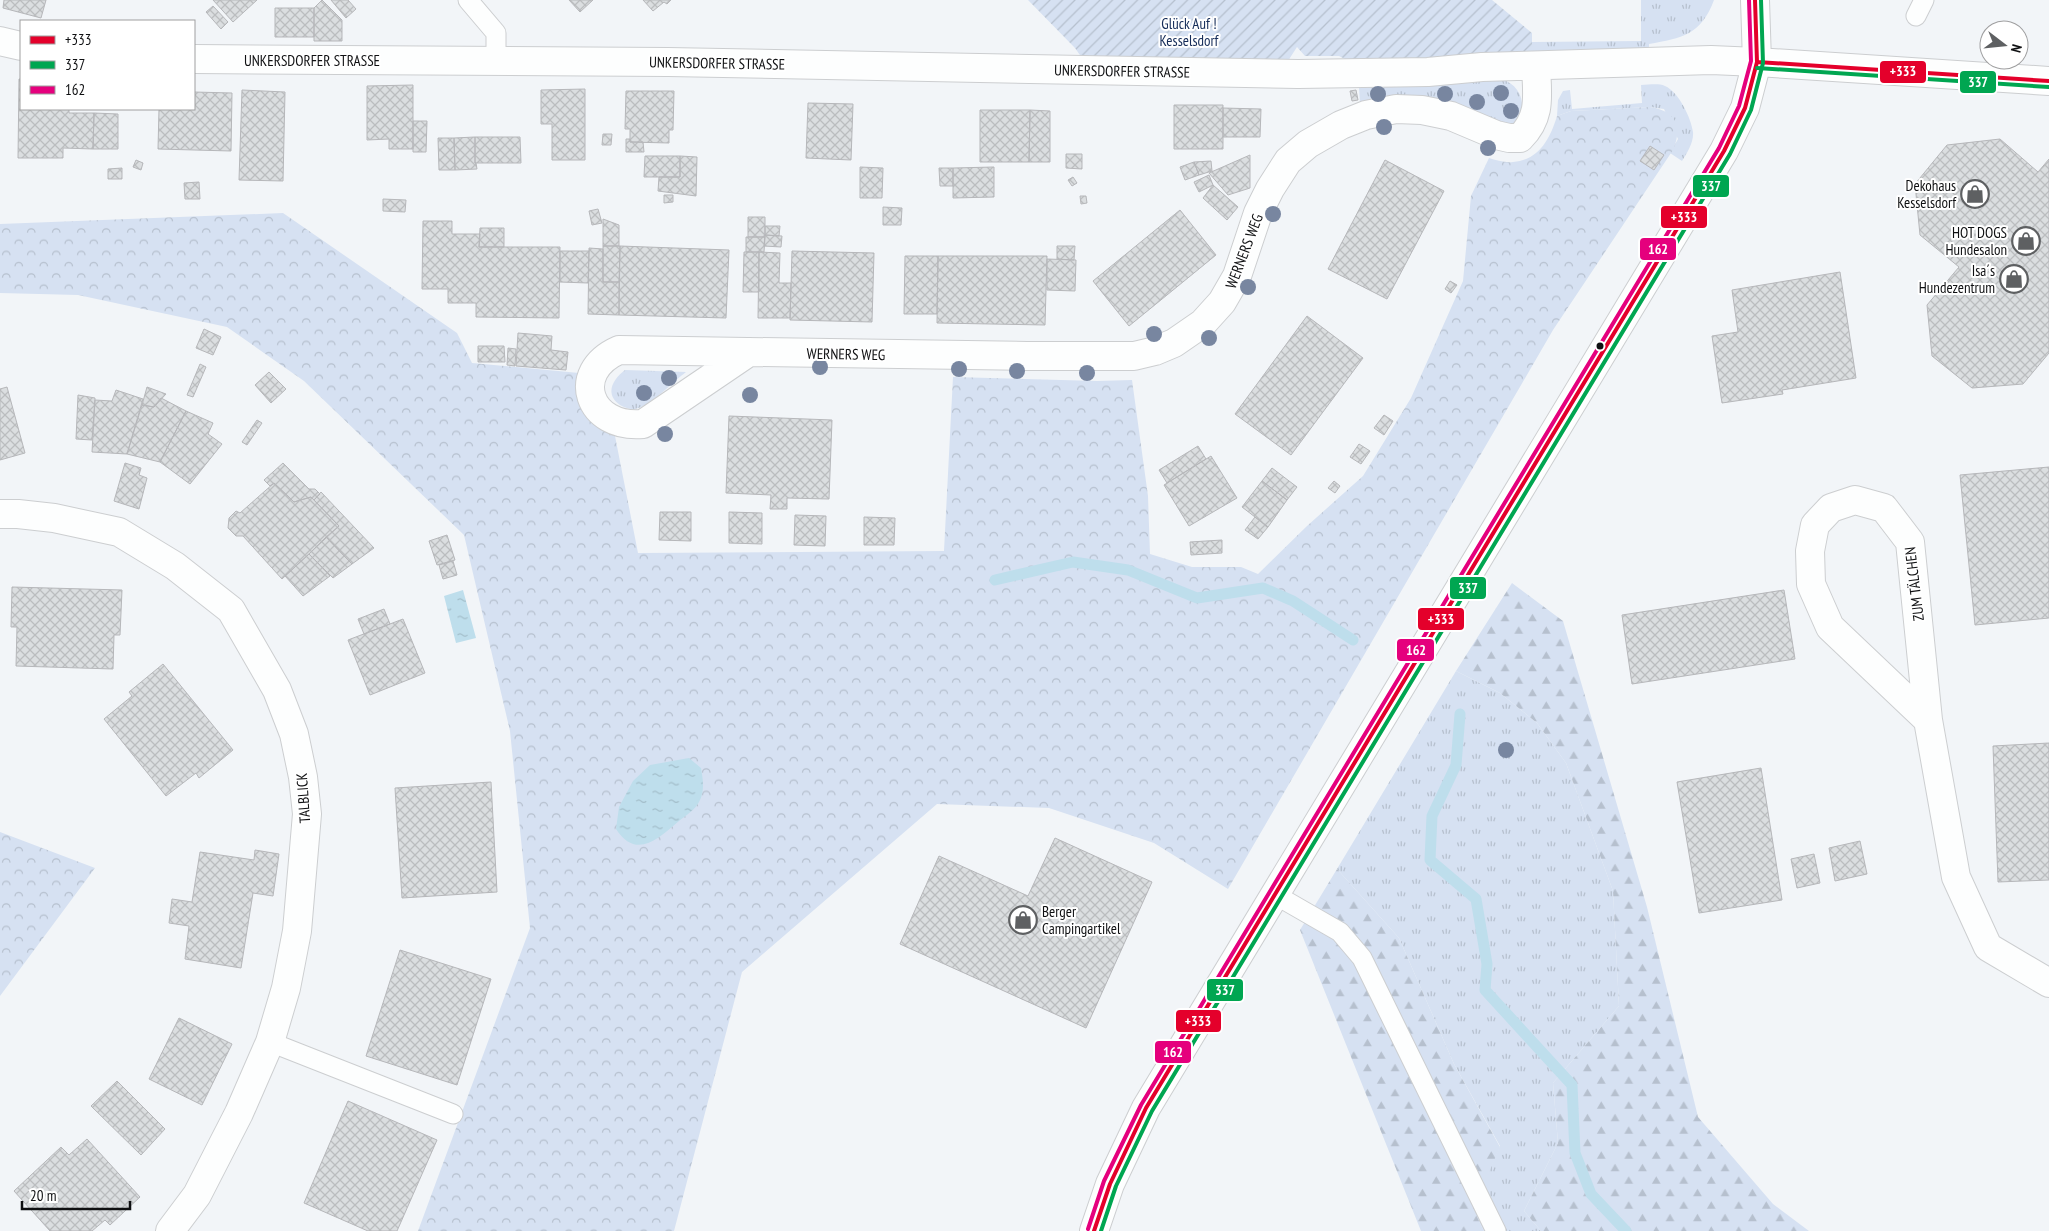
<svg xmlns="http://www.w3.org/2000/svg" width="2049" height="1231" font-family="'PT Sans Narrow',sans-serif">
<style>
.grass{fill:url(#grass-tufts)}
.forest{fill:url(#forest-firs)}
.park{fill:url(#park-crowns)}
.garden{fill:url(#garden-furrows)}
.water{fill:url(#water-ripples)}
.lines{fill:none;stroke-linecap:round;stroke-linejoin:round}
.stream{stroke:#bedeec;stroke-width:11}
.building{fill:url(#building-cross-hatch);stroke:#b6b7ba}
.service-casing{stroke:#ccced0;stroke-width:21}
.minor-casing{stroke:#ccced0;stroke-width:30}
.tertiary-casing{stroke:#ccced0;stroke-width:30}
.service{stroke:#fdfefe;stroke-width:19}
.minor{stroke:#fdfefe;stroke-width:28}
.tertiary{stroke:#fdfefe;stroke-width:28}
.bus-1-casing{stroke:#fff;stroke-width:8}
.bus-2-casing{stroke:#fff;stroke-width:8}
.bus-3-casing{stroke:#fff;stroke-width:8}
.bus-1{stroke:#e4002b;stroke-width:4}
.bus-2{stroke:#00a651;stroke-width:4}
.bus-3{stroke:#e5007d;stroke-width:4}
.tree{fill:#7886a0}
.bus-dot{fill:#0f1012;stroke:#fff;stroke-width:2}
.labels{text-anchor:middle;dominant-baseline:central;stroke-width:4;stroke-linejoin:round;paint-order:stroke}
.park-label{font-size:15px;fill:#152c58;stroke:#fff}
.street-label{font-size:15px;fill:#0f1012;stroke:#fff}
.poi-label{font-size:15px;fill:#0f1012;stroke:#fff;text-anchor:end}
.line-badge{stroke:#fff;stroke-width:2}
.badge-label{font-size:14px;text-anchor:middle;font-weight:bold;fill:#fff}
</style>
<defs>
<pattern id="grass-tufts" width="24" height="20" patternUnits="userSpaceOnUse" patternTransform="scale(1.25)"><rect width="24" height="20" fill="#d6e1f2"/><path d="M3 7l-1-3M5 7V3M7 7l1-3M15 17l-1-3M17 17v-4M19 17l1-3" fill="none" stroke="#b6c0ce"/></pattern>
<pattern id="forest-firs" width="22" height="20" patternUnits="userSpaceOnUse" patternTransform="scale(1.25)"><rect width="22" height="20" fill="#d6e1f2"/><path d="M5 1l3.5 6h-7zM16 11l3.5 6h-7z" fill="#b6c0ce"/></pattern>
<pattern id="park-crowns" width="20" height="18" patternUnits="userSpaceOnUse" patternTransform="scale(1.25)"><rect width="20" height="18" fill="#d6e1f2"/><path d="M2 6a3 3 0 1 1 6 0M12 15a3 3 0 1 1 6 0" fill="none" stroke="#b6c0ce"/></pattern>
<pattern id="garden-furrows" width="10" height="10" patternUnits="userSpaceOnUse" patternTransform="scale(1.25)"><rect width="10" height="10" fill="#d6e1f2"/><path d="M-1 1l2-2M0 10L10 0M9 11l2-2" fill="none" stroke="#b6c0ce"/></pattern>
<pattern id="water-ripples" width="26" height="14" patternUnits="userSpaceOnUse" patternTransform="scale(1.25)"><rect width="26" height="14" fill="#bedeec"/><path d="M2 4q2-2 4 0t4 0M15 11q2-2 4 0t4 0" fill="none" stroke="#a2bdc9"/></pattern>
<pattern id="building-cross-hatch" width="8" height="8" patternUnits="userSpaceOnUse" patternTransform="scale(1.25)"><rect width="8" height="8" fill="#dbdee0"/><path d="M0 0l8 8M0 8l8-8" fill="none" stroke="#bbbdbf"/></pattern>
</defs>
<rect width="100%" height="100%" fill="#f2f5f8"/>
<path class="grass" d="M1641 0H1714C1701 35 1682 38 1649 44V50L1532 56V42L1641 41Z
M1500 78C1518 85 1524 96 1522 115L1514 125 1360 103 1359 87Z
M1641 85C1649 85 1658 83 1665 86 1679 92 1691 118 1693 132 1694 142 1687 153 1682 161L1670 153 1678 139 1664 109 1650 107 1571 111 1557 116 1558 100 1563 91 1570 90 1572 109 1642 103Z
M625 370 686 372C674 381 649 407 635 409 630 410 624 407 620 405 604 394 613 379 625 370Z
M1456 671 1500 693 1537 723 1566 763 1613 891 1619 1006 1553 1083 1558 1143 1524 1211 1541 1231H1484L1472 1209 1500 1146 1454 1064 1399 938 1337 869Z"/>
<path class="forest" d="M1512 583 1563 621 1647 907 1698 1117 1773 1204 1809 1231H1541L1524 1211 1558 1143 1553 1083 1619 1006 1613 891 1566 763 1537 723 1500 693 1456 671Z
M1337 869 1399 938 1454 1064 1500 1147 1473 1209 1484 1231H1421L1300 930Z"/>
<path class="park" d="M1650 107C1676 111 1683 126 1673 150L1553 330 1228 889 1154 843 1049 808 937 804 742 972 674 1231H418L530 928 510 731 464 535 304 381 227 327 78 295 0 293V224L283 213 457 333 472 363 579 373C570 406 590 422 615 436L638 553 944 551 953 377 1097 381 1132 380 1148 496 1150 554 1192 567H1241L1258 574 1307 526 1363 476 1411 398 1463 281 1471 196 1489 158C1496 160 1505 163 1513 162 1539 160 1550 139 1557 116L1571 111Z
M0 832 95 868 0 996Z"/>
<path class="garden" d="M1028 0H1492L1532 33V56L1353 63 1339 56H1305L1297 47 1286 64 1082 58 1075 48Z"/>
<path class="water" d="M463 590 476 638 456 643 444 596Z
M689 758 701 768C703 780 705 791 699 802 696 809 685 816 679 821 658 839 636 860 616 829L619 807 633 781 650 765Z"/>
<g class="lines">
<path class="stream" d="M995 580 1073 562 1128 570 1197 598 1263 588 1293 601 1353 640
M1460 714 1456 765 1432 816 1430 860 1476 899 1487 964 1485 990 1572 1085 1575 1153 1591 1194 1626 1231"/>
</g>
<path class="building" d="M4 0H46L41 18 3 8Z
M213 0H257L233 22Z
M322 0 342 20V41H314V8Z
M331 0H348L356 9 346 18Z
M569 0H593L580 12Z
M643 0H671L667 4 664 2 653 11Z
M213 6 228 22 221 29 206 12Z
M275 8H314V37H275Z
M19 79H21V109H69V113H94L93 149 63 148V158H18Z
M413 85V149H389V139L367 140V86Z
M585 89V160H552V124H541V90Z
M242 90 285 92 283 181 239 180Z
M1356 90 1358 100 1352 101 1350 91Z
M626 91H674L673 130H669V143L630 142V129H625Z
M194 92 232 93 231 151 158 149 159 109H194Z
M808 103 853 104 851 160 806 158Z
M1174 105H1223V149H1174Z
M1223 108 1261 109 1260 137H1223Z
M980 110H1030L1029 162H980Z
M1030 110 1050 111V162H1029Z
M94 113 118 114V149H93Z
M413 121H427L426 152H413Z
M603 134H612L611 145H602Z
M475 137H520L521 163H475Z
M475 137V163H476L477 169 455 170 454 138Z
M438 138H454L455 170H439Z
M626 139H630V142H643L644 152H626Z
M2000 139 2038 172 2049 159V353L2023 384 1972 388 1932 356 1927 305 1959 267 1920 235 1915 184 1947 145Z
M1650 146 1664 155 1654 170 1640 161Z
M1066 154H1082V169L1066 168Z
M1250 155V188L1228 195 1209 173Z
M645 156H680V177H644Z
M680 156 697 157 696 196 658 191 659 177H680Z
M136 160 143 163 141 170 133 167Z
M1385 160 1444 191 1387 299 1328 269Z
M1211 161 1212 171 1199 175 1194 162Z
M1194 162 1199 175 1185 180 1180 167Z
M860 167 883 168 882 198H860Z
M994 167V197L953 198V168Z
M122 168V179H108V169Z
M939 168H953V186H940Z
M1209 175 1213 185 1199 192 1194 182Z
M1073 177 1077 183 1072 186 1068 180Z
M199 182 200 199H185L184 183Z
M1213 185 1238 207 1227 220 1203 198Z
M664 195H673V202L664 203Z
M1080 196H1086L1087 203 1081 204Z
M383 199 406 200 405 212 383 211Z
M883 207 902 208 901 225H883Z
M598 209 602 223 592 225 589 211Z
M1180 210 1216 255 1129 326 1093 281Z
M748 217H765V237H748Z
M603 219 619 225V246H603Z
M423 221H452V234H480L479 247H560L559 318 476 317V303H448V289H422Z
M765 226H780L779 236 765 235Z
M480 228H504V247H479Z
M765 235 782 236 781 247 764 246Z
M746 237H765L764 252H746Z
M603 246H620L619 282H603Z
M620 246 729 250 726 318 619 315Z
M1057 246H1075L1074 260 1057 259Z
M589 248 603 249V282H619V315L588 314Z
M560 251H589L588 283 560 282Z
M792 251 874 253 872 322 790 320Z
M744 252H759V292H743Z
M759 252 780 253 779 283H791L790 318H758Z
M905 256H938L937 314H904Z
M938 256H1047L1045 325 937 323Z
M1047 259 1076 260 1075 291 1047 290Z
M1840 272 1856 378 1782 390 1783 394 1722 403 1712 336 1738 332 1732 290Z
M1450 281 1457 285 1451 293 1445 289Z
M1307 316 1363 358 1291 455 1235 414Z
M204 329 221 337 213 355 196 348Z
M518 333 552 336 551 350 568 352 566 370 516 366Z
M478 346H504L505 362H478Z
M508 348 516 349 515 366 507 365Z
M200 364 206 367 193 397 187 395Z
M269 372 286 389 271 403 255 385Z
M7 387 25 453 0 460V389Z
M147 387 166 394 154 407 142 405Z
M116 390 143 399 127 454 92 452 95 400 112 401Z
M78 395 95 398 92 440 76 439Z
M161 398 186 411 160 462 127 454 142 405 154 407Z
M186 411 213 423 208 434 222 444 190 484 160 462Z
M1384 415 1393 421 1384 435 1374 428Z
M729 416 832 420 829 499 787 498V509H770L771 495 726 493Z
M257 420 262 423 247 445 242 442Z
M1359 444 1370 451 1361 464 1350 457Z
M1198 446 1206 459 1167 483 1159 470Z
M1211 456 1237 498 1189 526 1164 485Z
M125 463 141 468 139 475 147 478 139 509 114 501Z
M283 463 309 489H315L320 494 314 500 311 497 294 502 274 483 270 486 264 480Z
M2049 467V618L1975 625 1960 475Z
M1272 468 1297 487 1287 500 1262 481Z
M1262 481 1287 500 1268 527 1242 507Z
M1334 481 1340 486 1335 493 1328 488Z
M274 483 294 502 311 497 339 526 282 579 243 536H236L228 528 229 518 236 511 240 513Z
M321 492 374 548 352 564 326 537 339 526 314 500Z
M660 512H691V541L659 540Z
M729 512 762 513V544L729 543Z
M795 515 826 516 825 546 794 545Z
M864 517 895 518 894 545H864Z
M1255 517 1268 527 1258 539 1245 530Z
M447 535 455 560 437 565 429 541Z
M326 537 352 564 333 578 309 554Z
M1222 540V553L1191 555 1190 542Z
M309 554 330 576 303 596 285 576Z
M453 561 457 575 443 579 439 565Z
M12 587 122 590 120 635H114L113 669 16 666 17 627H11Z
M1784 590 1795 659 1632 684 1622 615Z
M384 609 390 624 364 634 358 619Z
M403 619 425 673 370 695 348 640Z
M163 664 233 750 199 778 196 773 166 796 104 719 132 696 129 692Z
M2049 743V880L1998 882 1993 746Z
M1761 768 1782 900 1699 913 1677 782Z
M491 782 497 892 402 898 395 788Z
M1055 838 1152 882 1086 1028 900 944 939 856 1028 896Z
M1860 841 1867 874 1835 881 1829 848Z
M255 850 279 854 273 896 253 893 241 968 185 959 189 926 169 923 172 899 192 902 200 852 254 860Z
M1814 854 1820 883 1797 888 1791 859Z
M400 950 491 979 457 1085 366 1056Z
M179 1018 232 1044 202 1105 149 1079Z
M117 1081 165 1129 141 1155 91 1106Z
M348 1101 437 1140 397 1231H368L304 1203Z
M87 1139 140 1197 110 1225 105 1220 92 1231H50L14 1191 61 1147 69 1155Z"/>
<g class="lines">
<defs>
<path id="service" d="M468 0 496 33V60
M1916 16 1924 0
M1274 894 1340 932 1362 958 1496 1231
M270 1042 453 1114"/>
<path id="minor" d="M0 41 21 46
M194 59 668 62 1298 74 1428 72 1482 67 1711 60 1757 62 1745 108 1724 151 1146 1108 1110 1184 1094 1231
M749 352 643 424C588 429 569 372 619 350L1027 356H1134L1155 351 1174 343 1203 323 1222 302 1237 276 1258 213 1270 189 1288 161 1308 144 1341 125 1366 115 1396 109 1422 110 1451 116 1496 135 1509 138H1520C1542 116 1537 95 1536 66
M0 514H18L54 518 119 532 175 566 231 610 277 690 294 734 303 777 307 814 297 931 286 988 270 1042 239 1113 197 1195 170 1231
M1928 720 1830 627 1811 584 1810 551 1815 525 1831 508 1855 500 1884 508 1910 542 1928 720 1956 877 1988 947 2049 983"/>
<path id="tertiary" d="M1755 0 1757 62 2049 81"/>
</defs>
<use href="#service" class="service-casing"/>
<use href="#minor" class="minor-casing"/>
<use href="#tertiary" class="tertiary-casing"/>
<use href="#service" class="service"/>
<use href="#minor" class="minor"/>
<use href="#tertiary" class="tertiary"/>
<defs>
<path id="bus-1" d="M1757 62 2049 81
M1094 1231 1110 1184 1146 1108 1724 151 1745 108 1757 62 1755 0"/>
<path id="bus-2" d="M1757 68 2049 87
M1101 1231 1116 1186 1152 1111 1730 154 1751 110 1763 63 1761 0"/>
<path id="bus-3" d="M1088 1229 1104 1181 1141 1105 1719 148 1739 106 1751 61 1749 0"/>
</defs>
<use href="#bus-1" class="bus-1-casing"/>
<use href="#bus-2" class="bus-2-casing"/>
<use href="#bus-3" class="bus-3-casing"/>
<use href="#bus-1" class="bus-1"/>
<use href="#bus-2" class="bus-2"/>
<use href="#bus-3" class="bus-3"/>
</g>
<g class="tree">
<circle cx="1501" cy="93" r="8"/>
<circle cx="1378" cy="94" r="8"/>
<circle cx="1445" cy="94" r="8"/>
<circle cx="1477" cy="102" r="8"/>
<circle cx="1511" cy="111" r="8"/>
<circle cx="1384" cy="127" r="8"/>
<circle cx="1488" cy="148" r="8"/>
<circle cx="1273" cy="214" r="8"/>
<circle cx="1248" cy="287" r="8"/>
<circle cx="1154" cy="334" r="8"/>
<circle cx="1209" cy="338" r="8"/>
<circle cx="820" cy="367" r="8"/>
<circle cx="959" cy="369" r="8"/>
<circle cx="1017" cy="371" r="8"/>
<circle cx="1087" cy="373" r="8"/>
<circle cx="669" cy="378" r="8"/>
<circle cx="644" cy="393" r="8"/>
<circle cx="750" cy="395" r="8"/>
<circle cx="665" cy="434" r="8"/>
<circle cx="1506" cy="750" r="8"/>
</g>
<defs>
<symbol id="shop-ring" viewBox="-11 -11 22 22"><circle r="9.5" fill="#fff" stroke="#5e6062" stroke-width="1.5"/><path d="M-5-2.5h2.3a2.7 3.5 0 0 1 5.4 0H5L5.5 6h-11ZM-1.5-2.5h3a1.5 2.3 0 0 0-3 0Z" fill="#5e6062"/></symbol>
</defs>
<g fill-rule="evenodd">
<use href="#shop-ring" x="1959" y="178" width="32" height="32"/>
<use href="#shop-ring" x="2010" y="225" width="32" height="32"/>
<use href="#shop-ring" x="1998" y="263" width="32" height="32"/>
<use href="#shop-ring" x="1007" y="904" width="32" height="32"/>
</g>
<circle class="bus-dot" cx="1600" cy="346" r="4.5"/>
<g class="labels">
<g class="park-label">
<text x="1189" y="23">Glück Auf !<tspan x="1189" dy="17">Kesselsdorf</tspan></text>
</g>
<g class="street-label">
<text x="312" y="60">UNKERSDORFER STRASSE</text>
<text transform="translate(717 63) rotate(1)">UNKERSDORFER STRASSE</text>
<text transform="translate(1122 71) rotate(1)">UNKERSDORFER STRASSE</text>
<text transform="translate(1244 251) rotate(-69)">WERNERS WEG</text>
<text transform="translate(846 354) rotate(1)">WERNERS WEG</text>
<text transform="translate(1914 584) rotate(-97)">ZUM TÄLCHEN</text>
<text transform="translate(303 798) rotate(-94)">TALBLICK</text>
</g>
<g class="poi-label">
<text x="1956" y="185">Dekohaus<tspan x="1956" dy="17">Kesselsdorf</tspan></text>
<text x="2007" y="232">HOT DOGS<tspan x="2007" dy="17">Hundesalon</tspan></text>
<text x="1995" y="270">Isa´s<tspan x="1995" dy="17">Hundezentrum</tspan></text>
<text x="1042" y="911" text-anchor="start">Berger<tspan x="1042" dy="17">Campingartikel</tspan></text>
</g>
</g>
<g class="line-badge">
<rect x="1879" y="60" width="48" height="24" rx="5" fill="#e4002b"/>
<rect x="1959" y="70" width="38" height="24" rx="5" fill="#00a651"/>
<rect x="1692" y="174" width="38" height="24" rx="5" fill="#00a651"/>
<rect x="1660" y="205" width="48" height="24" rx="5" fill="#e4002b"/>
<rect x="1639" y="237" width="38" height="24" rx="5" fill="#e5007d"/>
<rect x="1449" y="576" width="38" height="24" rx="5" fill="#00a651"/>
<rect x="1417" y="607" width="48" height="24" rx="5" fill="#e4002b"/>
<rect x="1396" y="638" width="39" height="24" rx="5" fill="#e5007d"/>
<rect x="1206" y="978" width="38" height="24" rx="5" fill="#00a651"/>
<rect x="1175" y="1009" width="47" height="24" rx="5" fill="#e4002b"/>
<rect x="1154" y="1040" width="38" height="24" rx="5" fill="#e5007d"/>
</g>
<g class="badge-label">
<text x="1903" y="76">+333</text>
<text x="1978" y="87">337</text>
<text x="1711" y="191">337</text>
<text x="1684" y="222">+333</text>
<text x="1658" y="254">162</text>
<text x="1468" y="593">337</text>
<text x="1441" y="624">+333</text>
<text x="1416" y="655">162</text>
<text x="1225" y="995">337</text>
<text x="1198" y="1026">+333</text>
<text x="1173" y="1057">162</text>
</g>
<rect x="20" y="20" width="175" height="90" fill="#ffffff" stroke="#9f9fa0"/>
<rect x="30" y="36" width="25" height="8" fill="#e4002b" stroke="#9f9fa0"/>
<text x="65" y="45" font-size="15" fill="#0f1012">+333</text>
<rect x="30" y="61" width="25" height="8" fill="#00a651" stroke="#9f9fa0"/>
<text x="65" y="70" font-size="15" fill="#0f1012">337</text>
<rect x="30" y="86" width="25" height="8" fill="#e5007d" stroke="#9f9fa0"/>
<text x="65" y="95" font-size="15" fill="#0f1012">162</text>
<g transform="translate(2004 45) rotate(106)"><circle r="24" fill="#ffffff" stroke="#9f9fa0"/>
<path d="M0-4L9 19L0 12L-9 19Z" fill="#5e6062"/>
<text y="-8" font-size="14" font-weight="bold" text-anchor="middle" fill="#0f1012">N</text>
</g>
<path d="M22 1201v8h108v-8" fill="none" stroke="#0f1012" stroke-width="2.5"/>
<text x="30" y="1201" font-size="15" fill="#0f1012" stroke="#ffffff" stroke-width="4" paint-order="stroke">20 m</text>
</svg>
